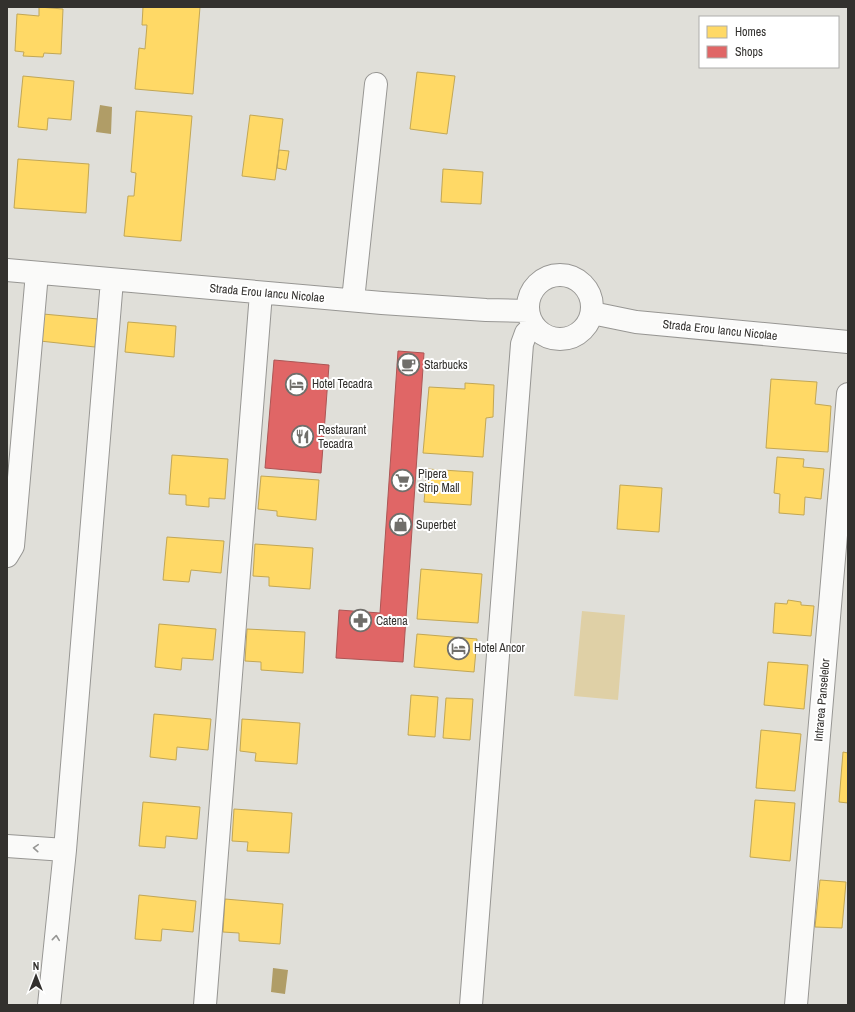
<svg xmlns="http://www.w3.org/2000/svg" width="855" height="1012" font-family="'Archivo Narrow',sans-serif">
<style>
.green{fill:#dfd0a6}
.water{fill:#b09d67}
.homes{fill:#ffd966;stroke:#c2a755}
.shops{fill:#e06666;stroke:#ac5655}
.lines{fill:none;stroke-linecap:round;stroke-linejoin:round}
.minor-casing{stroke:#979693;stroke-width:24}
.minor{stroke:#fafaf9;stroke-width:22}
.oneway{stroke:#969694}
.labels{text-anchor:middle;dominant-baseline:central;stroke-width:4;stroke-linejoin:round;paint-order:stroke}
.street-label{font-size:12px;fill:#33312e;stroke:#fff}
.poi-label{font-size:12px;fill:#33312e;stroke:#fff;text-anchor:start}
</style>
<rect width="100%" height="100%" fill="#e0dfd9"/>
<path class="green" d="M582 611 625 615 618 700 574 696Z"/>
<path class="water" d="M100 105 112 107 111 134 96 132Z
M273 968 288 970 285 994 271 992Z"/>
<path class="homes" d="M39 7 63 9 61 54 44 53 43 57 23 56 24 52 15 51 17 14 39 16Z
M143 7H200L193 94 135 89 139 48 145 49 147 25H142Z
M417 72 455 76 447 134 410 129Z
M23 76 74 81 71 120 48 118 47 130 18 127Z
M136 111 192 116 181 241 124 236 128 196H134L136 173 131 172Z
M250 115 283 119 275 180 242 176Z
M279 150 289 151 286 170 277 168Z
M18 159 89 164 86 213 14 208Z
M443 169 483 172 481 204 441 202Z
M43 314 98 319 95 347 40 341Z
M128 322 176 326 174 357 125 352Z
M771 379 817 382 815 404 831 406 828 452 766 448Z
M465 383 494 385 493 417 486 418 483 457 423 453 429 387 465 389Z
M172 455 228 459 225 499 209 498V507L186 505V495L169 494Z
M777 457 804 459 803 467 824 469 821 499 805 497 804 515 779 513 780 494 774 493Z
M427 469 473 472 471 505 424 502Z
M261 476 319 480 316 520 277 516V511L258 509Z
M620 485 662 488 659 532 617 529Z
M167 537 224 541 221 573 191 570 189 582 163 580Z
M255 544 313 548 310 589 269 586V577L253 576Z
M421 569 482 574 478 623 417 619Z
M788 600 801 602V605L814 606 811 636 773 633 775 603 787 604Z
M159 624 216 629 213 660 182 658 181 670 155 667Z
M247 629 305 632 303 673 261 670V662L245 661Z
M417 634 477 639 474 672 414 667Z
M768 662 808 665 804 709 764 705Z
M411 695 438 697 435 737 408 735Z
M446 698 473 699 470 740 443 738Z
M154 714 211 719 208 750 177 747 176 760 150 757Z
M242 719 300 723 297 764 255 761 256 753 240 751Z
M761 730 801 734 795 791 756 788Z
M843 752 848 753V803L839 802Z
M755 800 795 803 790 861 750 857Z
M143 802 200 807 197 839 166 836 165 848 139 846Z
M234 809 292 813 289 853 247 851 248 842 232 841Z
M820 880 846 882 842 928 815 927Z
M139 895 196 901 193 932 162 929 161 941 135 939Z
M225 899 283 904 280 944 239 941V933L223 932Z"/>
<path class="shops" d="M398 351 424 353 403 662 336 658 339 610 380 613Z
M274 360 329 365 321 473 265 468Z"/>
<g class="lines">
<defs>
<path id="minor" d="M7 270 382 303 486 310 528 311
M528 307a32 32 0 1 1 64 0a32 32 0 1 1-64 0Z
M353 300 376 84
M592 313 636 322 848 342
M7 556 13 546 37 273
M7 846 65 850
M49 1005 65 850 112 280
M205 1005 261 293
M471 1005 522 344 526 333 534 326
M796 1005 848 394"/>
</defs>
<use href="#minor" class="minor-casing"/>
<use href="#minor" class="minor"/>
</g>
<defs><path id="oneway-chevron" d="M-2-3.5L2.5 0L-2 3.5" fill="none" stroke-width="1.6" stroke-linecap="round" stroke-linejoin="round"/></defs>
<g class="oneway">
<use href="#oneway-chevron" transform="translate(36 848) rotate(-176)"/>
<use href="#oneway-chevron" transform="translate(56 938) rotate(-84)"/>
</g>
<defs>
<symbol id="cafe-ring" viewBox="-11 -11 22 22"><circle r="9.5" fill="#fff" stroke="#706e6a" stroke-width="1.5"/><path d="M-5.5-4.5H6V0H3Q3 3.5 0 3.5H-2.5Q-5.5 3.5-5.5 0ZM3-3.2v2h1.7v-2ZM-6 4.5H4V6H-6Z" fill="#706e6a"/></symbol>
<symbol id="hotel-ring" viewBox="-11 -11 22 22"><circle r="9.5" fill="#fff" stroke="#706e6a" stroke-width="1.5"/><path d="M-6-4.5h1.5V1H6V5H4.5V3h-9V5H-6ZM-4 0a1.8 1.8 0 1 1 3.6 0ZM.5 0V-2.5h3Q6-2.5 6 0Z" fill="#706e6a"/></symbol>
<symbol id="restaurant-ring" viewBox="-11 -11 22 22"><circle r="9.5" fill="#fff" stroke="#706e6a" stroke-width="1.5"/><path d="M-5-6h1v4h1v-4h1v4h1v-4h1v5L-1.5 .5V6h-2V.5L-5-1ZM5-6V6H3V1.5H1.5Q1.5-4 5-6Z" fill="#706e6a"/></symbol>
<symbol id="supermarket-ring" viewBox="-11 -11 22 22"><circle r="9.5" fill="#fff" stroke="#706e6a" stroke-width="1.5"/><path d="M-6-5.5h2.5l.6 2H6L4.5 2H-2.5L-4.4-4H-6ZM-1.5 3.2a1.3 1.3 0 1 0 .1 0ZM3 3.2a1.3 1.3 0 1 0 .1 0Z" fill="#706e6a"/></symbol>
<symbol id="shop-ring" viewBox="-11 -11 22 22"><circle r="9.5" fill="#fff" stroke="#706e6a" stroke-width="1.5"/><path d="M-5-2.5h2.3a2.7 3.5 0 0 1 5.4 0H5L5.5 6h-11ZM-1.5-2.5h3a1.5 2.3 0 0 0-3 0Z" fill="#706e6a"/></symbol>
<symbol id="pharmacy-ring" viewBox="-11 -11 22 22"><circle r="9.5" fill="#fff" stroke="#706e6a" stroke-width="1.5"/><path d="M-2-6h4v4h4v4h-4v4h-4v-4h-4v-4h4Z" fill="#706e6a"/></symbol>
</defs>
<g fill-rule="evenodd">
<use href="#cafe-ring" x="396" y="352" width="25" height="25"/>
<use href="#hotel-ring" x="284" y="372" width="25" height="25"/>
<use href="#restaurant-ring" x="290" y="424" width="25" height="25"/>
<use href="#supermarket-ring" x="390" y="468" width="25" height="25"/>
<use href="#shop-ring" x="388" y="512" width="25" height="25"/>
<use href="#pharmacy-ring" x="348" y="608" width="25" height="25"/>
<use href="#hotel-ring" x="446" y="636" width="25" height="25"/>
</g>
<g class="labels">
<g class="street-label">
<text transform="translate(267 293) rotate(5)">Strada Erou Iancu Nicolae</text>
<text transform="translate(720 330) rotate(6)">Strada Erou Iancu Nicolae</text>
<text transform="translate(822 700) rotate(-85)">Intrarea Panselelor</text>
</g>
<g class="poi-label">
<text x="424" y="365">Starbucks</text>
<text x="312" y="384">Hotel Tecadra</text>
<text x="318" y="430">Restaurant<tspan x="318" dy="14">Tecadra</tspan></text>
<text x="418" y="474">Pipera<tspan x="418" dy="14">Strip Mall</tspan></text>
<text x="416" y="525">Superbet</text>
<text x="376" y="621">Catena</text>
<text x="474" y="648">Hotel Ancor</text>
</g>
</g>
<rect width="855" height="1012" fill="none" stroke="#33312e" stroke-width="16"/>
<rect x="699" y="16" width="140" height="52" fill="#ffffff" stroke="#adadab"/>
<rect x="707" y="26" width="20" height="12" fill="#ffd966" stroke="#adadab"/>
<text x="735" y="36" font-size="12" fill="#33312e">Homes</text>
<rect x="707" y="46" width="20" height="12" fill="#e06666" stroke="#adadab"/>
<text x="735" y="56" font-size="12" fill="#33312e">Shops</text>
<g transform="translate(36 976)" stroke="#ffffff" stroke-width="3" paint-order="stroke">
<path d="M0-3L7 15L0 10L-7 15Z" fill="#33312e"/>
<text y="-6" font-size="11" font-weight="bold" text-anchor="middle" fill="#33312e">N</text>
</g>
</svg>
